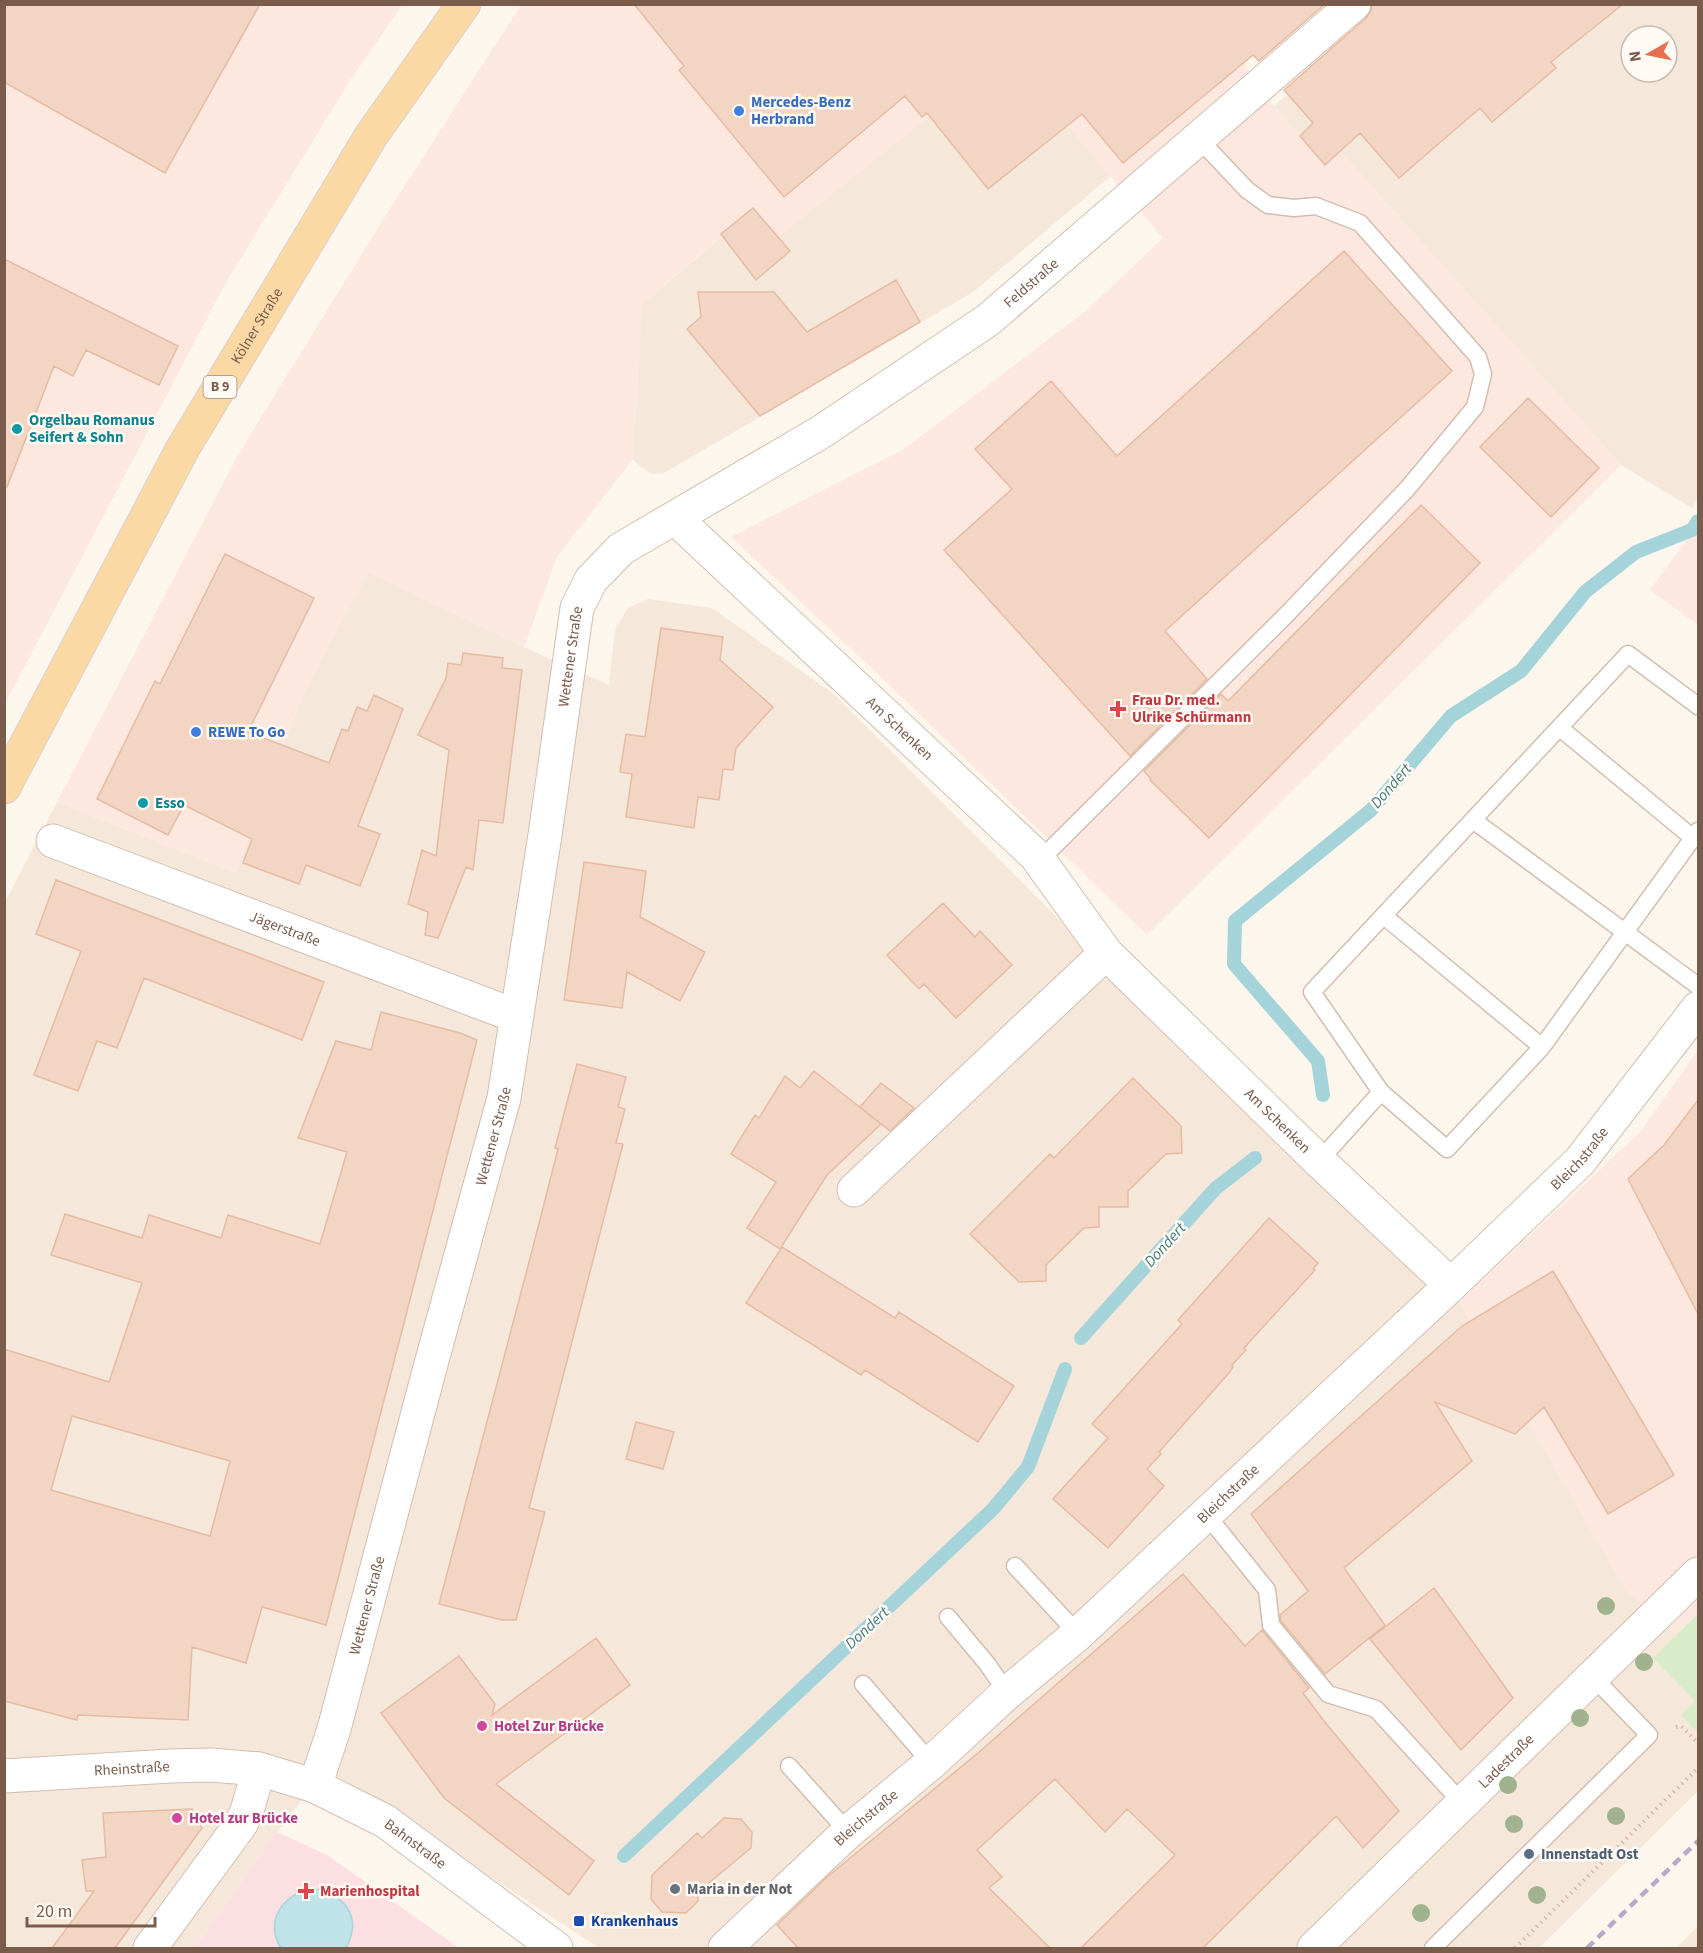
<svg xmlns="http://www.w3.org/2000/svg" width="1703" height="1953" font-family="'Source Sans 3',sans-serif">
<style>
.residential{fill:#f5e8da;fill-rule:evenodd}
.commercial{fill:#fde8e0}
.medical{fill:#fbdfe3}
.green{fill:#d8ecc9}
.water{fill:#bfe3e8;stroke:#a5d3da;stroke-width:1.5}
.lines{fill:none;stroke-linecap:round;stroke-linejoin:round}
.stream{stroke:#a5d3da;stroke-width:14}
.building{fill:#f3d5c3;stroke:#e6bba3;stroke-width:1.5;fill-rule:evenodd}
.service-casing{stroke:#d1beb0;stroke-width:19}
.minor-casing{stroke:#d1beb0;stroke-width:35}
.tertiary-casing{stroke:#d1beb0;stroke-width:35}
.primary-casing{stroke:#dad1cd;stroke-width:35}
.path{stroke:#d9b8a5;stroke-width:4;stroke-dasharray:1.5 4.5;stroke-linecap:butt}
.service{stroke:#fff;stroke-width:16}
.minor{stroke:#fff;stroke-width:33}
.tertiary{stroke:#fff;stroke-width:33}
.primary{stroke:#fbd9a5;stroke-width:33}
.rail{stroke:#b9a8c9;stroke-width:4.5;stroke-dasharray:9 6;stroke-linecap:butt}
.tree{fill:#a0b28e}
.shop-dot{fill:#3f7fe0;stroke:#fffaf3;stroke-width:2}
.culture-dot{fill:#0f9aa8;stroke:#fffaf3;stroke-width:2}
.health-dot{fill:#e0444e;stroke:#fffaf3;stroke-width:2}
.hotel-dot{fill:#d1479c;stroke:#fffaf3;stroke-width:2}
.service-dot{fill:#5c6f8a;stroke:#fffaf3;stroke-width:2}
.worship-dot{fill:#6b7280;stroke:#fffaf3;stroke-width:2}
.transit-dot{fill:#1a4fb4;stroke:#fffaf3;stroke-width:2}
.labels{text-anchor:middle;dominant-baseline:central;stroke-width:5;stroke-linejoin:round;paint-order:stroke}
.shield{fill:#fffaf3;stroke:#a28b7f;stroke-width:1.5}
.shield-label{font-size:14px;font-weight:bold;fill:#7a5c4d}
.shop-label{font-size:15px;font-weight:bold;fill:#366cbe;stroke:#fffaf3;text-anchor:start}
.street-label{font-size:15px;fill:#7a5c4d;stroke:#fffaf3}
.culture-label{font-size:15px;font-weight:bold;fill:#0d838f;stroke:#fffaf3;text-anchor:start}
.health-label{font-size:15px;font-weight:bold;fill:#be3a42;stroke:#fffaf3;text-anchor:start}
.hotel-label{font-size:15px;font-weight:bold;fill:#b23c85;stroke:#fffaf3;text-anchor:start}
.service-label{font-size:15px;font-weight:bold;fill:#4e5e75;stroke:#fffaf3;text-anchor:start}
.worship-label{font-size:15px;font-weight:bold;fill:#5b616d;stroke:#fffaf3;text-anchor:start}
.transit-label{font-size:15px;font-weight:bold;fill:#164399;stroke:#fffaf3;text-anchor:start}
.water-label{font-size:16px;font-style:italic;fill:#437c86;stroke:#fffaf3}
</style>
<rect width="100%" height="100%" fill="#fdf6ec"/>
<path class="residential" d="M1396 5H1698V498L1692 508 1621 465 1340 151 1325 165 1274 106ZM1631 36H1667V72H1631Z
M1007 54 1111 176 973 292 664 473 652 474 639 466 633 459 642 304 724 235Z
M368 572 524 647 609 685 615 629 628 608 648 599 712 608 834 694 1396 1257 1459 1302 1626 1590 1698 1653V1791L1539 1948H599L326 1769 277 1832 195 1948H5L4 904 57 802 236 873 303 694Z
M1698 1926V1948H1676Z"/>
<path class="commercial" d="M5 5H402L349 82 225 284 5 704Z
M521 5H1314L1244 63 1274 106 1325 164 1340 151 1621 465 1147 935 878 674 731 537 904 449 1086 311 1163 238 1007 55 747 262 723 235 642 304 633 459 557 557 524 647 368 572 303 694 236 873 57 802 239 453 386 215Z
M1698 525V625L1650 590Z
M1698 1050V1653L1626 1590 1459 1302 1641 1131Z"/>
<path class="medical" d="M277 1832 327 1855 459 1948H195Z"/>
<path class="green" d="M1698 1614V1733L1681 1715 1695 1701 1653 1658Z"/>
<path class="water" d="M311 1889C344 1892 363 1917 346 1948H281C264 1921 283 1894 311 1889Z"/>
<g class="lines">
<path class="stream" d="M1323 1095 1318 1061 1234 964 1235 921 1371 810 1451 716 1521 671 1585 592 1636 552 1692 530 1698 521
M1081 1338 1216 1188 1255 1158
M624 1856 993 1509 1028 1467 1065 1369"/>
</g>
<path class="building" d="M4 4H260L165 173 4 82Z
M634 4H1325L1259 61 1253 55 1123 163 1082 114 988 189 927 113 922 117 905 96 784 197 679 70 684 66Z
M1372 4H1623L1551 62 1556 68 1492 122 1480 108 1399 178 1360 133 1325 165 1300 136 1313 123 1284 90 1366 18 1371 11Z
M753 208 790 251 756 280 721 234Z
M1344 251 1452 371 1165 631 1207 679 1130 756 944 550 1012 489 975 449 1051 381 1117 456Z
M4 259 178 346 159 385 86 350 73 376 54 366 7 487H4Z
M896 280 920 322 760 416 687 329 701 317 698 292H774L807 332Z
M1528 398 1599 468 1551 517 1480 447Z
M1421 505 1480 563 1209 838 1150 780 1151 779 1144 771 1221 694 1228 701Z
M225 554 314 598 248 732 329 763 342 729 348 731 357 707 367 711 374 695 403 709 358 826 380 834 360 886 306 865 299 884 243 863 252 839 184 805 168 835 97 799 155 681 160 684Z
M661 628 723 637 720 660 773 707 736 748 733 770 723 769 719 800 698 797 694 828 626 817 632 774 620 772 626 734 645 737Z
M463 653 503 658 502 668 522 670 503 823 479 820 473 870 466 867 438 938 425 935 428 912 408 904 422 850 436 856 449 750 418 735 446 678 448 663 461 665Z
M584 862 646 871 640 917 705 952 680 1001 627 972 622 1008 564 1000Z
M56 880 324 982 302 1040 144 978 117 1048 97 1041 78 1091 34 1075 81 951 36 934Z
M943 903 975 937 980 931 1012 965 956 1018 924 984 919 989 887 955Z
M381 1012 460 1033 477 1040 326 1625 262 1607 246 1663 192 1647 188 1720 78 1715 77 1720 4 1701V1349L109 1382 142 1283 51 1255 65 1214 142 1238 149 1215 221 1238 228 1215 320 1244 347 1152 298 1138 336 1041 371 1050ZM72 1416 230 1461 210 1536 51 1490Z
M577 1064 626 1077 618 1107 625 1109 616 1143 623 1144 529 1508 545 1512 516 1620H502L439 1604 533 1247 558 1149 555 1148Z
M814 1071 881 1124 827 1175 780 1249 747 1228 776 1182 731 1154 755 1115 759 1118 785 1076 800 1088Z
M1133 1078 1181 1126 1182 1153 1166 1154 1128 1191V1207H1099V1227L1084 1228 1046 1265V1281L1019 1282 970 1234 1050 1154 1054 1158Z
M881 1083 914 1108 890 1131 860 1107Z
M1698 1100V1314L1628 1179 1664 1145Z
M1269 1218 1318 1263 1313 1269 1315 1270 1244 1348 1246 1350 1232 1365 1233 1367 1229 1373 1159 1452 1161 1454 1147 1469 1164 1486 1108 1548 1053 1499 1108 1438 1092 1424 1182 1324 1178 1320Z
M782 1247 895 1318 899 1312 1014 1386 978 1442 865 1370 861 1375 746 1303Z
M1553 1271 1674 1475 1608 1514 1544 1407 1515 1434 1435 1402 1472 1461 1344 1568 1385 1625 1325 1674 1281 1621 1280 1615 1308 1591 1251 1514 1462 1326Z
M636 1422 674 1432 663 1469 626 1459Z
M1183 1574 1245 1646 1262 1630 1309 1688 1303 1693 1324 1721 1399 1811 1363 1848 1336 1816 1203 1948H1081L1175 1855 1127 1809 1105 1832 1055 1779 977 1850 1002 1877 989 1888 1050 1948H798L777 1925 827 1877 978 1753Z
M1434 1588 1513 1698 1461 1750 1370 1639Z
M596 1638 630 1685 496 1784 594 1861 569 1895 444 1798 381 1713 459 1656 495 1704 492 1715Z
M192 1809 202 1828 115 1948H52L94 1891H86L82 1860 106 1857 103 1813Z
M724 1818 741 1819 752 1832 751 1848 698 1892V1901L686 1913 662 1912 651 1899 652 1875 697 1833 702 1838Z"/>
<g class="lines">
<defs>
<path id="service" d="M1698 706 1628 654 1312 992 1381 1092 1447 1149 1542 1047 1698 831
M1560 728 1693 838
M1473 820 1698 986
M1039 861 1287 614 1407 489 1475 407 1483 374 1478 357 1360 223 1316 206 1294 208 1268 205 1247 190 1198 138
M1384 916 1542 1047
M1319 1161 1381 1092
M1206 1514 1267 1590 1271 1625 1328 1694 1376 1709 1463 1804
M1015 1566 1078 1634
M948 1617 988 1665 1007 1693
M863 1684 931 1763
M789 1766 848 1832
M1433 1948 1649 1735 1593 1677"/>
<g id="minor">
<path id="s1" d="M675 518 1036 856 1106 953 1319 1161 1451 1285"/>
<path id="s2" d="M53 841 516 1016"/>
<path d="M854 1190 1106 953"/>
<path id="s3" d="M315 1786 334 1729 431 1364 504 1098 545 835 577 608 591 580 621 549 821 432 988 320 1354 4"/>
<path d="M150 1948 241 1824 247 1811 259 1769"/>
<path id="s4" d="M725 1948 848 1832 931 1763 1007 1693 1078 1634 1451 1285 1580 1161 1698 1008"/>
<path id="s5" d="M1314 1948 1698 1574"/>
</g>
<g id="tertiary">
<path id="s6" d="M4 1776 170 1766 211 1765 259 1769 315 1786 385 1821 556 1948"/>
</g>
<g id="primary">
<path id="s7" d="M4 787 183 448 371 136 464 4"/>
</g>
</defs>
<use href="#service" class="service-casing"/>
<use href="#minor" class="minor-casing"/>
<use href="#tertiary" class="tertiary-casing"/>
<use href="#primary" class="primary-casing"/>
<path class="path" d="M1676 1727 1681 1726 1698 1743
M1515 1948 1698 1768"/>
<use href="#service" class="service"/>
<use href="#minor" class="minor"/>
<use href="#tertiary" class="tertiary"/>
<use href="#primary" class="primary"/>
<path class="rail" d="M1587 1948 1698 1841"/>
</g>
<g class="tree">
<circle cx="1606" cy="1606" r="9"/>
<circle cx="1644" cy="1662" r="9"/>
<circle cx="1580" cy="1718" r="9"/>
<circle cx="1508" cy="1785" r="9"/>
<circle cx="1616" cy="1816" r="9"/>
<circle cx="1514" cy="1824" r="9"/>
<circle cx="1537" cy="1895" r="9"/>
<circle cx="1421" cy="1913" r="9"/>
</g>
<g class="shop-dot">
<circle cx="739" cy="111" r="6"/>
<circle cx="196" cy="732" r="6"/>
</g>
<g class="culture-dot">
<circle cx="17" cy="429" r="6"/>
<circle cx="143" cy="803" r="6"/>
</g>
<g class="health-dot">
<path d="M1115 700h6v6h6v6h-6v6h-6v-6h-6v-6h6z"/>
<path d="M303 1882h6v6h6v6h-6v6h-6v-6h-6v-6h6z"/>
</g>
<g class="hotel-dot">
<circle cx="482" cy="1726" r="6"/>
<circle cx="177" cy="1818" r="6"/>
</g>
<circle class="service-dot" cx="1529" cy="1854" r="6"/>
<circle class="worship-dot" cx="675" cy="1889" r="6"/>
<rect class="transit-dot" x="573" y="1915" width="12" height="12" rx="3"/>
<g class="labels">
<rect class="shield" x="203.5" y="376" width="33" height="22" rx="4.5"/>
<g class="shield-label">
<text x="220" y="387">B 9</text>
</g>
<g class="shop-label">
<text x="751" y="102">Mercedes-Benz<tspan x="751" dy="17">Herbrand</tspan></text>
<text x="208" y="732">REWE To Go</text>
</g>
<g class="street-label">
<text stroke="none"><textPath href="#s3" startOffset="1773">Feldstraße</textPath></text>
<text stroke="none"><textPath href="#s7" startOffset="526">Kölner Straße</textPath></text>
<text stroke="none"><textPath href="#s3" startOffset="1160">Wettener Straße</textPath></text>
<text stroke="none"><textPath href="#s1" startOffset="308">Am Schenken</textPath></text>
<text stroke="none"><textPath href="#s2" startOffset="248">Jägerstraße</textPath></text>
<text stroke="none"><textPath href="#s1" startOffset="854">Am Schenken</textPath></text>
<text stroke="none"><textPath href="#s3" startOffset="674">Wettener Straße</textPath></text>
<text stroke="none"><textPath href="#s4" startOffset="1164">Bleichstraße</textPath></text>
<text stroke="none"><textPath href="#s4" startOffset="678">Bleichstraße</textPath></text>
<text stroke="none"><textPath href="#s3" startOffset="188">Wettener Straße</textPath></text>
<text stroke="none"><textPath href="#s5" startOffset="268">Ladestraße</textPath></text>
<text stroke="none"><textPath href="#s6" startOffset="128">Rheinstraße</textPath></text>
<text stroke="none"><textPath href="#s4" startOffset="192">Bleichstraße</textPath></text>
<text stroke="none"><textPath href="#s6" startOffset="430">Bahnstraße</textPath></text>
</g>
<g class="culture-label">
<text x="29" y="420">Orgelbau Romanus<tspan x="29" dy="17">Seifert &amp; Sohn</tspan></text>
<text x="155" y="803">Esso</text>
</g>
<g class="health-label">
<text x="1132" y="700">Frau Dr. med.<tspan x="1132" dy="17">Ulrike Schürmann</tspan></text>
<text x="320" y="1891">Marienhospital</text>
</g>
<g class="hotel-label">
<text x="494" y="1726">Hotel Zur Brücke</text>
<text x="189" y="1818">Hotel zur Brücke</text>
</g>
<g class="service-label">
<text x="1541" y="1854">Innenstadt Ost</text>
</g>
<g class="worship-label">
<text x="687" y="1889">Maria in der Not</text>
</g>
<g class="transit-label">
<text x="591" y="1921">Krankenhaus</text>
</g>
<g class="water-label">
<text transform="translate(1391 786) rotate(-49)">Dondert</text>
<text transform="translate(1165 1245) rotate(-48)">Dondert</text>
<text transform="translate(867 1628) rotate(-43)">Dondert</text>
</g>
</g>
<rect width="1703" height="1953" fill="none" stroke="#7a5c4d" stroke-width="12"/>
<g transform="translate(1649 54) rotate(261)"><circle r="28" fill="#fffaf3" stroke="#cabbb1" stroke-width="1.5"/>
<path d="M0-4.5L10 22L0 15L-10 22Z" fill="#e76f51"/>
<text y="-9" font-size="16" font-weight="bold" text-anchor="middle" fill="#7a5c4d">N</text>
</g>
<path d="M27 1917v9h128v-9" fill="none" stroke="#7a5c4d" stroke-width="3"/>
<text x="36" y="1917" font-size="18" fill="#7a5c4d" stroke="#fffaf3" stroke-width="4.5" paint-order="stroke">20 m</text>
</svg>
